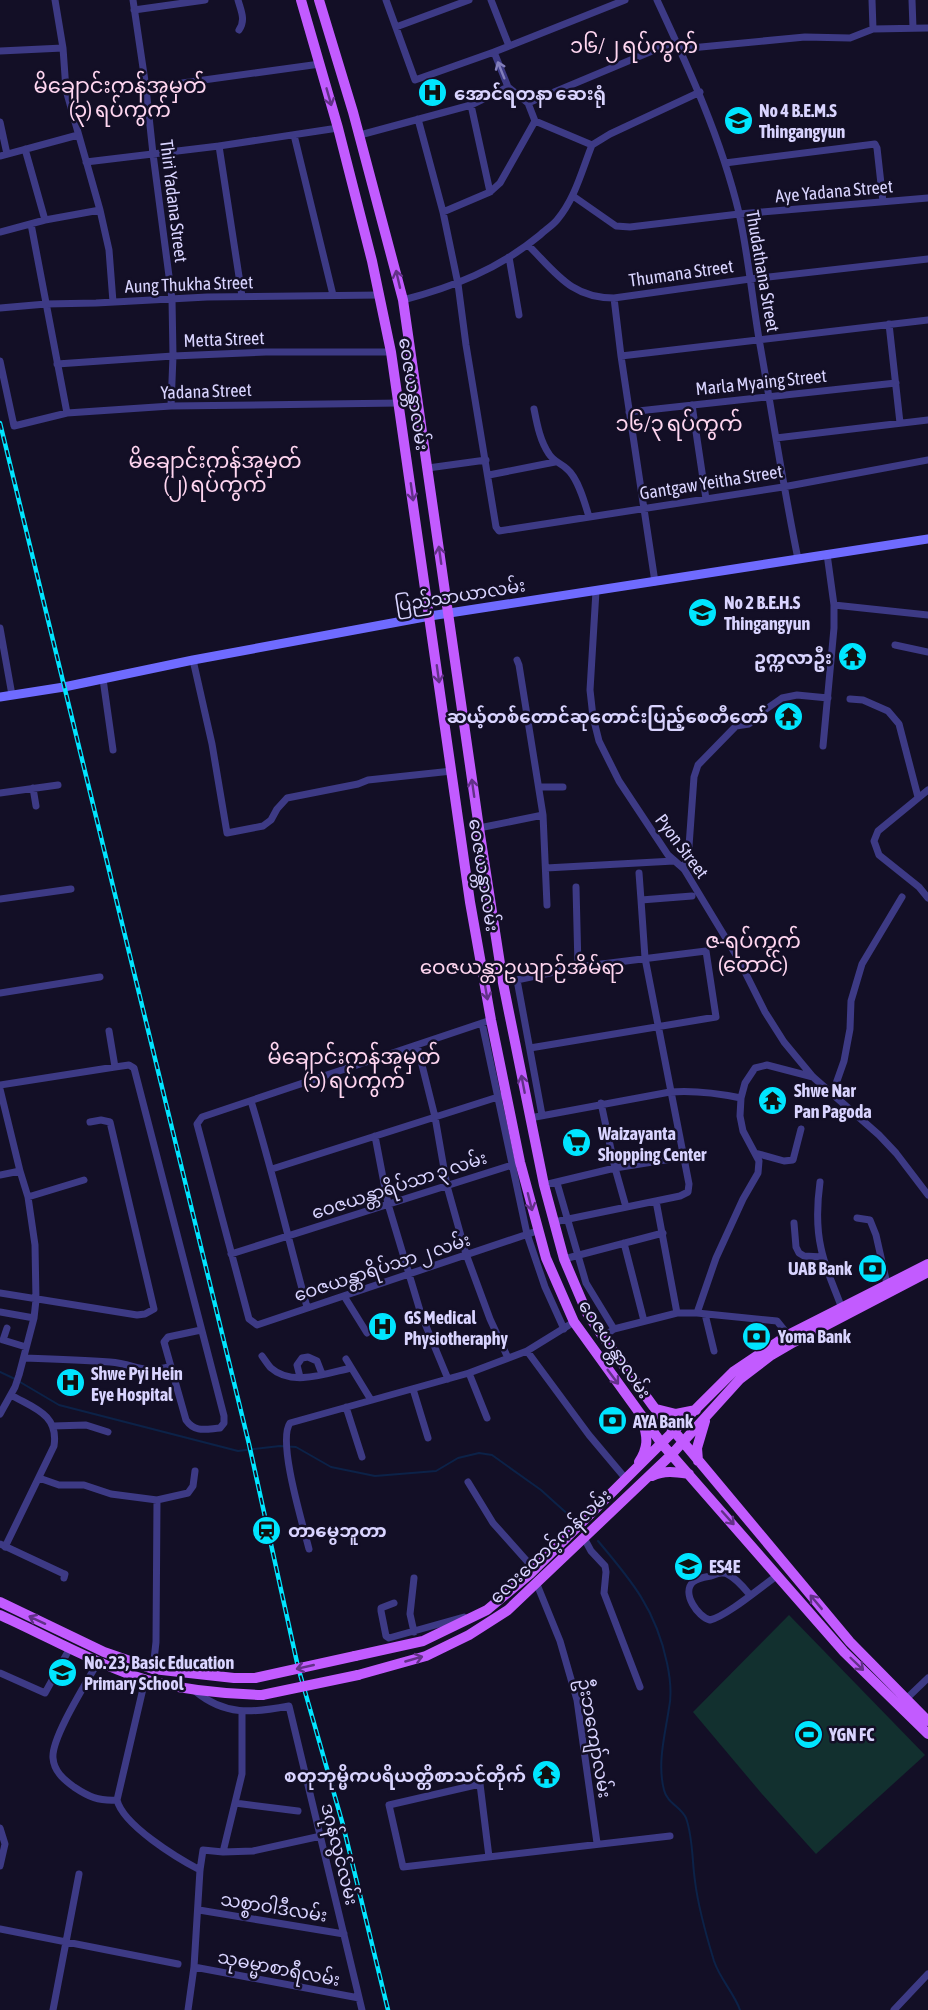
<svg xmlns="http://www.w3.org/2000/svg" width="928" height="2010" font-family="'Asap Condensed','Noto Sans Myanmar',sans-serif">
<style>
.green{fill:#12302f}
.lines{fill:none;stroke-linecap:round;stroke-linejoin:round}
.stream{stroke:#0c2248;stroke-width:2}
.street{stroke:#3d3a85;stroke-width:7}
.secondary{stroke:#6f6bff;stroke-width:9}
.primary{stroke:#c25bff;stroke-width:10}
.rail-casing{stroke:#00e5ff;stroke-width:4.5}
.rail{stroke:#130f26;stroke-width:2;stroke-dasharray:7;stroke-linecap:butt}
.primary-bridge{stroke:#c25bff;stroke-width:10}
.oneway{stroke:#837fbc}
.oneway2{stroke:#623188}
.labels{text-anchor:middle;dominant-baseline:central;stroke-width:5;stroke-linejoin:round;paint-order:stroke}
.poi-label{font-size:18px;font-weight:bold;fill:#d9d4ff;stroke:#130f26;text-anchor:start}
.street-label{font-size:18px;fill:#d9d4ff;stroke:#130f26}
.neighbourhood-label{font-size:20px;fill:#ffd6f0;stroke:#130f26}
.quarter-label{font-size:21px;fill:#ffd6f0;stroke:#130f26}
</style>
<rect width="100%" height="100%" fill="#130f26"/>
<path class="green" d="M789 1615 925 1755 816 1854 762 1794 693 1712Z"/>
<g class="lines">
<path class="stream" d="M0 1372 15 1379
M20 1382 59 1405 98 1415 238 1451 280 1446 296 1447 331 1467 375 1476 436 1471 458 1458 479 1453 492 1455 541 1490 572 1518
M598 1541C632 1581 656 1610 667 1663 670 1677 672 1694 669 1708 665 1735 657 1763 664 1790 667 1803 681 1807 686 1818 693 1837 692 1861 695 1881 698 1906 707 1938 714 1961 720 1979 734 1993 740 2010"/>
<path class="street" d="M55 0 63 48 66 90 100 210 109 250 113 302
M133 0 146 88 153 154 172 299 173 356 171 406
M238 0C241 11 246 20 239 30
M386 0 415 80 494 52 625 0
M491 0 509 46
M657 0C689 69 721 138 739 213 748 254 752 297 759 339 772 412 783 486 798 559
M872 0 873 29
M912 0 913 28
M134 10 205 0
M396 27 469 0
M680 49 805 37 850 38 873 29 928 28
M0 51 63 48
M494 52 508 87 528 103 535 121 592 145
M146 88 320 64
M528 103 676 41
M471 105 490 192
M418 119 443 212 458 284 466 345 496 527 499 531 783 487 928 460
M0 122 7 154
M294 135 333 295
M360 135 471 105 508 87
M219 146 242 296
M25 149 45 220
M0 156 78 135
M86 162 219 146 338 128
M725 163 875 144 877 148 883 202
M573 196 616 226 630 227 739 214 928 198
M443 212 490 192 500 183 535 121
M31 224 67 413
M0 232 45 220 100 210
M528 245C556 273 571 298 614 298L750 279 928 259
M509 257 519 315
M614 298 621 356 655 582
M403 300C453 287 499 269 540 235 545 230 552 226 557 220 575 199 582 170 592 145L610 134 700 92
M0 308 46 304 96 303 207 297 380 295
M889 324 900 423
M621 356 928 320
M0 361 14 426 67 413 171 406 400 403
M57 364 173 356 266 352H391
M692 405 706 499
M534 409C537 424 540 441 549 454 554 462 561 463 567 469 578 478 585 503 589 517
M629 412 896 383
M776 438 928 420
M428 468 486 460
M489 475 555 462
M596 591 590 690 593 717 599 741 619 781 668 855 684 869 739 960 765 1012 784 1042 813 1077 879 1135 896 1153 928 1195
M834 605 928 615
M0 628 12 695
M895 645 928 652
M193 660 212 744 227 833 263 826 271 820 277 809 287 798 358 784 368 780 452 771
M517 660 519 665 543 815 547 905
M103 679 113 750
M850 699 863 700 888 711 899 724 918 797
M823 746 834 628V605L827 554
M539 787H563
M33 788 36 806
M928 790 878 831 874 841 879 855 919 887 928 898
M0 793 58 785
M479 828 543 815
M546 868 674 861
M684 869 689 846 694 777 698 765 736 726 749 724 762 712 782 698 797 695 828 698
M639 873 641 900 692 896
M576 887 578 967
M0 899 71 889
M517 980 542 1115
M503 983 578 967 706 951 716 1017 530 1048
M0 993 100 977
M491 1020 202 1117 197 1124 249 1319 257 1325 537 1231
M482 1023 527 1234 545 1287 564 1329
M109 1031 115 1067
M417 1045 435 1117 447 1186 466 1254 490 1319 508 1358
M0 1085 115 1067 129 1065 134 1068C165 1184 193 1300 224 1416V1423L220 1428C206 1429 195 1433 186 1420L164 1342 168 1337 201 1330
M0 1089 20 1171 28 1197 35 1245 36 1300 34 1318 19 1375 15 1387 0 1414
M832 1095 844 1061 850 1029 851 1001 862 964 902 897
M251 1101C272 1169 288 1238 307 1307
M601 1103 615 1168 626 1207
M530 1118 670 1092C695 1090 717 1093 741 1098
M375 1136 388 1204 421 1314 448 1379
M755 1153 784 1161 793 1160 801 1129
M272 1169 501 1096
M0 1175 20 1171
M820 1182C817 1204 816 1226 821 1248 825 1268 834 1287 841 1306
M557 1183 586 1283 614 1329
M544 1185 615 1168 684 1157
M28 1197 84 1180
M656 1201 677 1313
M857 1218 870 1220 876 1235 887 1284
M554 1222 680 1196 688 1192 689 1184 645 958 641 900
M794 1223 796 1247 799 1253 804 1256 823 1257
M624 1243 644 1321
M231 1254 515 1164
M564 1259 663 1233
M0 1293 137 1315 145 1314 154 1309 110 1122 101 1120 90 1122
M344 1296 367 1333
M0 1312 34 1318
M697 1313 716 1258 743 1199 758 1173 759 1161 743 1131 740 1116 741 1098 745 1083 755 1068 767 1065 813 1077
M705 1314 714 1351
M7 1328 3 1340 26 1347
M603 1337 614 1329 677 1313H697L777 1321 789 1336
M527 1351 589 1435 626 1479
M262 1356C265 1360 268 1365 271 1368 292 1387 328 1373 351 1368
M24 1358C53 1359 82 1360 110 1362 137 1364 141 1375 171 1366
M346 1359 371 1400
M469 1373 487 1418
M300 1377 297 1365 302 1358 308 1357 317 1361 322 1374
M413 1389 428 1438
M346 1407 362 1457
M53 1426 86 1425 108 1432
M39 1478 59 1485H84L111 1494 157 1500 188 1493 193 1486 195 1471
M468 1482 493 1523 534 1569
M584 1538 591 1551 605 1566 606 1572 604 1593 640 1687
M0 1544 62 1573 65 1574 64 1578
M5 1547 54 1446C59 1414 33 1408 11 1395
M309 1549C303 1525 277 1441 290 1423L469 1373 527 1351 574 1322
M536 1582 560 1641 577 1700 597 1843
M750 1595C744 1588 737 1579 729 1575 723 1571 717 1574 711 1576 705 1577 697 1578 693 1582 681 1593 698 1617 710 1620 727 1616 762 1586 778 1575
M394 1603 381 1608V1611L386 1636 389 1638 464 1617
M414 1632 410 1614 414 1578
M98 1662C87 1682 51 1738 53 1758 54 1771 63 1779 74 1787 89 1797 98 1801 117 1800
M153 1669 156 1642 157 1500
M0 1673 45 1693 70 1648
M145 1680 117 1800C123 1825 177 1858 200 1870
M195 1691C225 1716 252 1713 289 1706L362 2010
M904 1701 928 1678
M235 1803 298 1811
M0 1828 5 1844 0 1866
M223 1852 242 1774V1711
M489 1857 480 1784 389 1805 403 1867 670 1836
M199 1910 344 1934
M0 1929 178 1964
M194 1967 359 1998
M53 2010 79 1874
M188 2010 194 1967 200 1870 203 1850 223 1852 253 1851 321 1836
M894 2010 928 1974"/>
<path class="secondary" d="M0 697 64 687 193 660 430 616 928 539"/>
<path class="primary" d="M301 0 338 128 372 261 391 352 470 902 491 1020 520 1162 546 1258 574 1322 662 1444 844 1652 928 1734
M319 0 353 112 403 300 479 828 503 983 544 1185 564 1259 587 1313 603 1337 653 1406 850 1642 928 1721
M656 1409 676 1414 696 1410
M698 1461 697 1448 705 1421
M639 1462C648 1448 648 1438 643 1423
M652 1476C664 1470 676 1472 689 1474
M0 1602 104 1652 153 1669 234 1678H255
M0 1615C45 1635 88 1660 134 1676 171 1689 224 1694 262 1695
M355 1656 423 1641 487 1610 530 1574 733 1372 788 1335 928 1264
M358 1675 426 1656 469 1635 508 1610 672 1454 740 1379 770 1356 794 1342 928 1272"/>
<defs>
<path id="rail" d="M0 423 249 1444 298 1667 343 1825 388 2010"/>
</defs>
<use href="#rail" class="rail-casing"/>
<use href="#rail" class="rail"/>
<path class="primary-bridge" d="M255 1678 355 1656
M262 1695 358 1675"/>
</g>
<defs><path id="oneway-shaft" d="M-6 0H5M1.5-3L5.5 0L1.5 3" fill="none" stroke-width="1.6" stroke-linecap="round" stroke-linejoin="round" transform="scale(1.5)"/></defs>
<use class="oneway" href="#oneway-shaft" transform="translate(501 70) rotate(-112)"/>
<g class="oneway2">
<use href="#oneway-shaft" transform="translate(329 97) rotate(74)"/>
<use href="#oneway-shaft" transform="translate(398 279) rotate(-103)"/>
<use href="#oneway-shaft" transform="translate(412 492) rotate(82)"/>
<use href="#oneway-shaft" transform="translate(440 555) rotate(-98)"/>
<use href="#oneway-shaft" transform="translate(438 674) rotate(82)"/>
<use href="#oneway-shaft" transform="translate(473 788) rotate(-98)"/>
<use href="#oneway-shaft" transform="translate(486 991) rotate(80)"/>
<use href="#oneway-shaft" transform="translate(523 1084) rotate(-101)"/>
<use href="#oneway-shaft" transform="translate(530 1202) rotate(76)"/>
<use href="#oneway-shaft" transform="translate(613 1377) rotate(53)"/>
<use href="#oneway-shaft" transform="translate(728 1518) rotate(48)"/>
<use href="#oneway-shaft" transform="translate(816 1602) rotate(-130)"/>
<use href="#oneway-shaft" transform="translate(37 1620) rotate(-155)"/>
<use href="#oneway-shaft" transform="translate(414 1659) rotate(-16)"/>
<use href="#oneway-shaft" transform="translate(857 1664) rotate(44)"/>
<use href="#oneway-shaft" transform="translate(305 1667) rotate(167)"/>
</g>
<defs>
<symbol id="hospital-disc" viewBox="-11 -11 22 22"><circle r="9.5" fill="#00e5ff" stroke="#130f26"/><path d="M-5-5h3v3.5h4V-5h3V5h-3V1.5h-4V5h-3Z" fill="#111"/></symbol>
<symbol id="school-disc" viewBox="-11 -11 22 22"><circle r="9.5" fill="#00e5ff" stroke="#130f26"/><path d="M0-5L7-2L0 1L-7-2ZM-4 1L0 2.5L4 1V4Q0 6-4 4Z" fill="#111"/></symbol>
<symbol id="temple-disc" viewBox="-11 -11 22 22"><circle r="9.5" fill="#00e5ff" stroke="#130f26"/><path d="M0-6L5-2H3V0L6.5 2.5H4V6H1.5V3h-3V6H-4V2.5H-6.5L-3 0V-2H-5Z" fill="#111"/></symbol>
<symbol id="supermarket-disc" viewBox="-11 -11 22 22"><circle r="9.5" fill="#00e5ff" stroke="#130f26"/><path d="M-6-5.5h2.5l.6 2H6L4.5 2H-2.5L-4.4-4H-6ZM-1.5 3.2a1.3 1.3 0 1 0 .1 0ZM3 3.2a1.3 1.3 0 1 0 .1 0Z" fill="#111"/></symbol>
<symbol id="bank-disc" viewBox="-11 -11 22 22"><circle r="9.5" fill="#00e5ff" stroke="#130f26"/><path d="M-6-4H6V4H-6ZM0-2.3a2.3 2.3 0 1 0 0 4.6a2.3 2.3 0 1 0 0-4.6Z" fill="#111"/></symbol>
<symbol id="station-disc" viewBox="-11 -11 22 22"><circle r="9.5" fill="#00e5ff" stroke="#130f26"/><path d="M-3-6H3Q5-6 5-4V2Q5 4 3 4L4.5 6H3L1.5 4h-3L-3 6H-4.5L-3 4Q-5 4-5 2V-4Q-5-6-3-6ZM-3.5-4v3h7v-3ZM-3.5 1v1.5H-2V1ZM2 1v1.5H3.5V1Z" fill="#111"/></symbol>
<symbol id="stadium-disc" viewBox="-11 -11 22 22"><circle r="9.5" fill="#00e5ff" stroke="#130f26"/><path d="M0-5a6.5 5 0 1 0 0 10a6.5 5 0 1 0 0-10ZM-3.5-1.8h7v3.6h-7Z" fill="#111"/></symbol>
</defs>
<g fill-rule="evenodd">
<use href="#hospital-disc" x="416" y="76" width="33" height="33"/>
<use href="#school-disc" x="722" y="104" width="33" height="33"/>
<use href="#school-disc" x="686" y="596" width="33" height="33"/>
<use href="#temple-disc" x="836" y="640" width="33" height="33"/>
<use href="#temple-disc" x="772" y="700" width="33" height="33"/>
<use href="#temple-disc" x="756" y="1084" width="33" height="33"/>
<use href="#supermarket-disc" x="560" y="1126" width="33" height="33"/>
<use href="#bank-disc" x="856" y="1252" width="33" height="33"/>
<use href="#hospital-disc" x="366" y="1310" width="33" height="33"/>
<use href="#bank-disc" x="740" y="1320" width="33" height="33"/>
<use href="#hospital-disc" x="54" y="1366" width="33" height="33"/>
<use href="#bank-disc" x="596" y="1404" width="33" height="33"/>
<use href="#station-disc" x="250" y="1514" width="33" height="33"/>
<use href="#school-disc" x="672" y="1550" width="33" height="33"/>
<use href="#school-disc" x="46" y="1656" width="33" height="33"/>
<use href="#stadium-disc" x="792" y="1718" width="33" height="33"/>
<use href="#temple-disc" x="530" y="1758" width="33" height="33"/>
</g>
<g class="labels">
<g class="poi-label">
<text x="454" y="93">အောင်ရတနာ ဆေးရုံ</text>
<text x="759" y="110">No 4 B.E.M.S<tspan x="759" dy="21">Thingangyun</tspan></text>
<text x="724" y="602">No 2 B.E.H.S<tspan x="724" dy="21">Thingangyun</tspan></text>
<text x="832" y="657" text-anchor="end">ဥက္ကလာဦး</text>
<text x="768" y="716" text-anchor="end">ဆယ့်တစ်တောင်ဆုတောင်းပြည့်စေတီတော်</text>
<text x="794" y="1090">Shwe Nar<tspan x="794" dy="21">Pan Pagoda</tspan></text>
<text x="598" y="1133">Waizayanta<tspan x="598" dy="21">Shopping Center</tspan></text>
<text x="852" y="1268" text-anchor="end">UAB Bank</text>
<text x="404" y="1317">GS Medical<tspan x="404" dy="21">Physiotheraphy</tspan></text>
<text x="778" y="1336">Yoma Bank</text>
<text x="91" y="1373">Shwe Pyi Hein<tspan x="91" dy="21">Eye Hospital</tspan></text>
<text x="633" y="1421">AYA Bank</text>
<text x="288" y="1530">တာမွေဘူတာ</text>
<text x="709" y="1566">ES4E</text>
<text x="84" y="1662">No. 23, Basic Education<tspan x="84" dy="21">Primary School</tspan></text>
<text x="829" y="1734">YGN FC</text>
<text x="526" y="1775" text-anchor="end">စတုဘုမ္မိကပရိယတ္တိစာသင်တိုက်</text>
</g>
<g class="street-label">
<text transform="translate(834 191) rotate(-5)">Aye Yadana Street</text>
<text transform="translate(174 201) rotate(83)">Thiri Yadana Street</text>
<text transform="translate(763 271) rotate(80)">Thudathana Street</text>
<text transform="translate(681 273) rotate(-8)">Thumana Street</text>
<text transform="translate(189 284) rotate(-2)">Aung Thukha Street</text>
<text transform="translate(224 339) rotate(-2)">Metta Street</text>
<text transform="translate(761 382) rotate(-6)">Marla Myaing Street</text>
<text transform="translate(206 391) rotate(-2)">Yadana Street</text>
<text transform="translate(414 394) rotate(81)">ဝေဇယန္တာလမ်း</text>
<text transform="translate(711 482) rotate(-9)">Gantgaw Yeitha Street</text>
<text transform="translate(460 595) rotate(-9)">ပြည်သာယာလမ်း</text>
<text transform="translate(682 846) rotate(53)">Pyon Street</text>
<text transform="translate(484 875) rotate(81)">ဝေဇယန္တာလမ်း</text>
<text transform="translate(399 1185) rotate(-18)">ဝေဇယန္တာရိပ်သာ ၃ လမ်း</text>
<text transform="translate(382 1267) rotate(-18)">ဝေဇယန္တာရိပ်သာ ၂ လမ်း</text>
<text transform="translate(615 1349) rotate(56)">ဝေဇယန္တာလမ်း</text>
<text transform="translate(550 1546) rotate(-43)">လေးထောင့်ကန်လမ်း</text>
<text transform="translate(595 1738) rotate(80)">ဦးဘကျော်လမ်း</text>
<text transform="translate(340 1854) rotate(76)">ဒဂုန်လွင်လမ်း</text>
<text transform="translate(274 1907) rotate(9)">သစ္စာဝါဒီလမ်း</text>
<text transform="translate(279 1968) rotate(11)">သုဓမ္မာစာရီလမ်း</text>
</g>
<g class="neighbourhood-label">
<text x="522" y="966">ဝေဇယန္တာဥယျာဉ်အိမ်ရာ</text>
</g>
<g class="quarter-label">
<text x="634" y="45">၁၆/၂ ရပ်ကွက်</text>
<text x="120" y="85">မိချောင်းကန်အမှတ်<tspan x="120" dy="24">(၃) ရပ်ကွက်</tspan></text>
<text x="679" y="423">၁၆/၃ ရပ်ကွက်</text>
<text x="215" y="460">မိချောင်းကန်အမှတ်<tspan x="215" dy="24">(၂) ရပ်ကွက်</tspan></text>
<text x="753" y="940">ဇ-ရပ်ကွက်<tspan x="753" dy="24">(တောင်)</tspan></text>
<text x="354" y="1056">မိချောင်းကန်အမှတ်<tspan x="354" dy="24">(၁) ရပ်ကွက်</tspan></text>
</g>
</g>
</svg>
